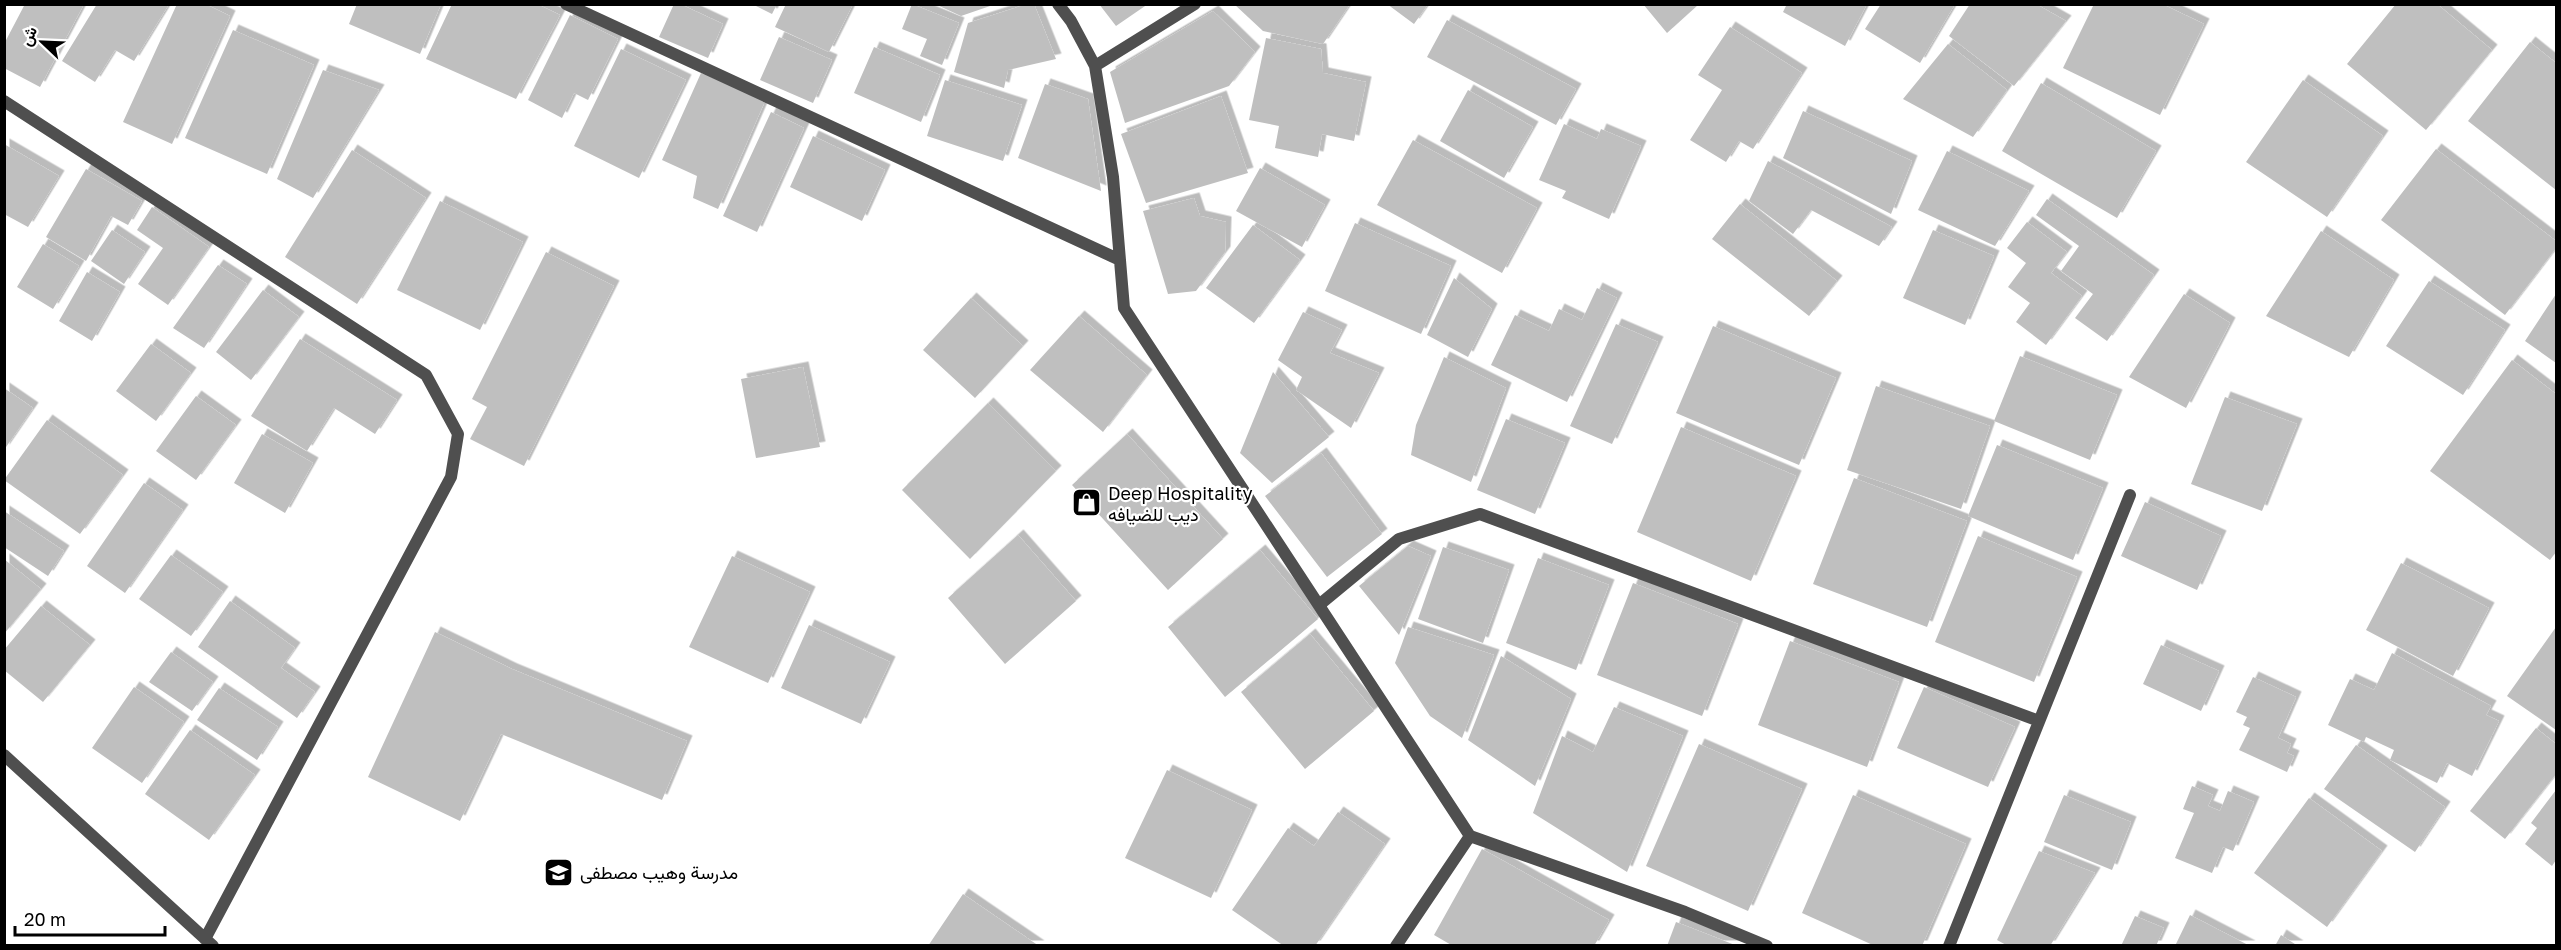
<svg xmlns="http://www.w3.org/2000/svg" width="2561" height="950" font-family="'Golos Text',Vazirmatn,sans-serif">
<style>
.building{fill:#bfbfbf;filter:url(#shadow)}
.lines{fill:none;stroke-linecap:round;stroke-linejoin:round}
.street{stroke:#4f4f4f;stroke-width:12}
.labels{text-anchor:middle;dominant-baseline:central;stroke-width:4.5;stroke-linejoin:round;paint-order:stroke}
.poi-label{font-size:18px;fill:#000;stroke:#fff;text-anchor:start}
</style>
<defs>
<filter id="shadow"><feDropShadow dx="5.5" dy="-5.5" stdDeviation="0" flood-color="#0004"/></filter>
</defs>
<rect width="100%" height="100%" fill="#fff"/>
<path class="building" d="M25 4H84L40 87 4 68V44Z
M97 4H169L134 61 115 50 95 82 62 61Z
M177 4H205L230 16 172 144 123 122Z
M357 4H441L420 54 349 24Z
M452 4H537L560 15 516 99 426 59Z
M674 4H680L723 24 708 58 659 37Z
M752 4H777L772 14Z
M786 4H853L829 52 775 27Z
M912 4 959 23 942 65 920 56 927 39 902 29Z
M935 4H993V5L961 16Z
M1027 4H1034L1056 59 1008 70 1004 88 954 72 968 23Z
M1099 4H1148L1116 26Z
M1234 4H1350L1323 44 1263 31Z
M1387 4H1428L1414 24Z
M1643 4H1699L1667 33Z
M1787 4H1867L1845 46 1783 12Z
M1881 4H1955L1920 63 1865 29Z
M1970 4H2036L2066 21 2014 86 1949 36Z
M2094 4H2162L2204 24 2160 115 2063 68Z
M2396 4H2437L2492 50 2426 130 2347 64Z
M1213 11 1255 52 1229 86 1125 123 1110 72Z
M570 15 618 39 588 100 574 93 562 118 528 100Z
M1447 20 1576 89 1556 125 1427 57Z
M1730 27 1802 73 1753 149 1739 141 1726 162 1690 140 1722 90 1698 75Z
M233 30 314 65 267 174 185 138Z
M779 37 832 60 813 103 760 80Z
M1266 38 1321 49 1323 73 1366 82 1354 141 1322 134 1318 157 1275 148 1279 126 1249 120Z
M2530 42 2556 63V190L2468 121Z
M1948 44 2007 90 1973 137 1903 99Z
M874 47 940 75 921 122 854 93Z
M621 49 686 80 639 178 574 146Z
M323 70 379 90 313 198 277 179Z
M701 73 765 101 718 209 693 198 697 176 662 160Z
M945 80 1022 105 1003 161 927 136Z
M2303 80 2383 136 2327 217 2246 162Z
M2041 83 2156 151 2117 218 2002 151Z
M1045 84 1088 99 1101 191 1018 158Z
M1468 90 1533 127 1504 178 1440 141Z
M1221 96 1248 173 1146 203 1121 134Z
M1803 111 1912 161 1891 214 1783 158Z
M771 112 804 128 757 232 723 216Z
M1564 124 1597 139 1601 129 1641 146 1609 219 1562 198 1566 191 1539 180Z
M813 136 885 170 862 221 790 187Z
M1413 140 1537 208 1502 273 1377 205Z
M4 144 59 176 28 227 4 214Z
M2436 149 2556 241V248L2505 315 2381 220Z
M352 150 426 198 357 304 285 257Z
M1947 151 2029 191 1995 246 1918 210Z
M1768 161 1892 227 1879 246 1811 210 1793 234 1749 201Z
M1260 168 1325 205 1302 247 1236 211Z
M86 169 142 201 128 225 111 216 86 261 46 237Z
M1194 198 1200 216 1226 222 1225 252 1196 291 1168 294 1143 211Z
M2047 199 2154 275 2107 341 2075 318 2093 294 2061 271 2079 246 2036 215Z
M440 201 523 242 480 330 397 290Z
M1740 204 1837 281 1809 316 1712 239Z
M152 207 209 247 168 305 138 284 163 248 137 230Z
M2027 222 2067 252 2051 273 2082 296 2046 345 2016 322 2030 303 2008 287 2026 263 2007 248Z
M1355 223 1451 266 1421 334 1325 291Z
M1253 225 1300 260 1254 323 1206 288Z
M112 230 145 252 124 284 91 261Z
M1933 230 1994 256 1965 325 1903 298Z
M2321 231 2394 280 2349 357 2266 316Z
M43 244 79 266 53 309 17 287Z
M546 252 614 286 524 466 470 439 487 407 472 399Z
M218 265 247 284 204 348 173 328Z
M87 272 120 292 92 341 59 321Z
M1454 278 1492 309 1468 357 1427 335Z
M2429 281 2505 330 2463 395 2386 346Z
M1597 288 1617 298 1567 402 1491 365 1515 315 1549 331 1559 309 1582 320Z
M263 290 299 317 251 380 216 352Z
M2184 294 2230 323 2186 408 2129 377Z
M2556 294V363L2525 341Z
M971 298 1023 346 975 398 923 350Z
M1303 312 1342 330 1330 353 1379 373 1351 428 1296 390 1302 377 1278 360Z
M1079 316 1147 375 1103 432 1030 370Z
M1616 324 1658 342 1612 444 1570 426Z
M1713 326 1836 378 1799 465 1676 413Z
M300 339 397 400 375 434 334 408 307 451 251 416Z
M151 344 191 373 156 421 116 391Z
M2020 356 2117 395 2090 460 1994 421Z
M1444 357 1506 388 1471 482 1411 455 1416 425Z
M2512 360 2556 394V552L2550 560 2430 471Z
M803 367 820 447 756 458 741 379Z
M1273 372 1329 437 1272 483 1240 453Z
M1876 386 1990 426 1961 509 1847 470Z
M4 388 33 408 4 450Z
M196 396 236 425 196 480 156 451Z
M2225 397 2297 424 2262 511 2191 484Z
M988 403 1056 471 970 559 902 490Z
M1506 419 1565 443 1535 514 1477 490Z
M47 420 123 475 80 534 4 480Z
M1681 427 1796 476 1751 581 1637 532Z
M262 434 313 463 285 513 234 483Z
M1127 434 1223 539 1168 590 1072 485Z
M1997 445 2103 488 2073 560 1968 516Z
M1321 453 1382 534 1327 577 1265 496Z
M1854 478 1967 521 1927 627 1813 584Z
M144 483 183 510 125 593 87 566Z
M2145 502 2221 536 2197 590 2121 556Z
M4 511 64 551 48 576 4 547Z
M1018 535 1076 601 1005 664 948 598Z
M1978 536 2077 577 2034 682 1935 642Z
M1408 546 1431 556 1399 635 1359 586Z
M1443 547 1509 570 1483 643 1418 619Z
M1260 550 1318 619 1225 697 1168 627Z
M171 555 223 592 191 636 139 599Z
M732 556 810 592 768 683 689 647Z
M1538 558 1609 585 1576 670 1506 643Z
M4 559 41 589 4 634Z
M2401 563 2489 608 2453 676 2366 630Z
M1633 583 1738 624 1702 716 1597 675Z
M230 601 295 648 281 668 315 692 297 718 198 647Z
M41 606 90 645 43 702 4 670V650Z
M809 625 890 662 861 724 781 688Z
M1408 627 1494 655 1462 738 1430 716 1395 663Z
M2556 627V730L2507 696Z
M435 632 512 669 687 741 662 800 501 734 460 821 368 777Z
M1310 634 1374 711 1305 769 1241 692Z
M1790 641 1899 682 1867 767 1758 725Z
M2161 645 2219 671 2201 711 2143 684Z
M171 652 213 682 192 711 149 682Z
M2392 653 2491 706 2486 715 2499 721 2472 776 2447 763 2437 783 2390 760 2394 750 2366 737 2364 742 2328 725 2350 679 2374 690Z
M1501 656 1571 699 1535 786 1468 740Z
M2253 677 2296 697 2278 738 2291 744 2287 753 2294 756 2287 772 2239 750 2250 728 2243 725 2247 717 2236 712Z
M134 687 184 722 142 783 92 748Z
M1924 687 2015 727 1988 787 1897 748Z
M219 688 278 727 257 760 197 720Z
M1614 707 1683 736 1627 872 1533 813 1562 736 1593 752Z
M2536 728 2556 744V774L2505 839 2470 811Z
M190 730 255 775 209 840 145 794Z
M1699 744 1802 789 1748 911 1646 866Z
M2356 745 2445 807 2415 852 2324 789Z
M1167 770 1252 810 1211 898 1125 858Z
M2192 786 2213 795 2208 806 2220 811 2228 791 2254 802 2233 851 2223 847 2212 873 2175 858 2194 813 2183 809Z
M2556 790V860L2552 866 2525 844 2537 828 2531 823Z
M1853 795 1966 844 1922 946H1875L1802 913Z
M2064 795 2131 822 2112 870 2044 842Z
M2309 798 2382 851 2327 927 2254 873Z
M1338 812 1385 844 1315 946H1284L1232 910 1288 828 1314 846Z
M1482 849 1609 920 1594 946H1453L1434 935Z
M2039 851 2095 873 2050 946H2008L1997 940Z
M963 894 1039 946H928Z
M2190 915 2250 946H2175Z
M2135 916 2164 928 2156 946H2121Z
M1676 922 1735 945V946H1667Z
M2281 935 2298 946H2275Z"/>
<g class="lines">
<path class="street" d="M566 4 1120 260
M1058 4 1071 21 1095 66 1113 177 1124 308 1470 836 1685 912 1767 946
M1095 66 1195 4
M4 101 426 375 458 434 451 477 205 939
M1319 605 1399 539 1480 514 2039 721
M4 755 213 946
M1396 946 1470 836
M1949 946 2130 495"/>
</g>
<defs>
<symbol id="shop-square" viewBox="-11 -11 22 22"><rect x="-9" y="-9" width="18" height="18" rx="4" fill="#000" stroke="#fff"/><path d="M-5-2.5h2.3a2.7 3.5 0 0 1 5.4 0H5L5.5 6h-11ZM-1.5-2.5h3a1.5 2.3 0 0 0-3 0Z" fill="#fff"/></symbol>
<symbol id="school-square" viewBox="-11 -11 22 22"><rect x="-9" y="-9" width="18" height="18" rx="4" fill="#000" stroke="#fff"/><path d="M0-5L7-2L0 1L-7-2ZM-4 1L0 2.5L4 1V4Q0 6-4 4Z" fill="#fff"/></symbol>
</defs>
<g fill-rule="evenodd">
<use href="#shop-square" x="1070" y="486" width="33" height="33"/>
<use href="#school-square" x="542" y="856" width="33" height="33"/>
</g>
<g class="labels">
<g class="poi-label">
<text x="1108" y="493">Deep Hospitality<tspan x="1108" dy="21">ديب للضيافه</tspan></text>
<text x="580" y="872">مدرسة وهيب مصطفى</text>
</g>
</g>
<rect width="2561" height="950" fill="none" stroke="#000000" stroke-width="12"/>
<g transform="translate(42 42) rotate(293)" stroke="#ffffff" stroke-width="4.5" paint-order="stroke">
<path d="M0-4.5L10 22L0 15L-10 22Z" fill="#000000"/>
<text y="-9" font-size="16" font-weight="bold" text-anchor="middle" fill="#000000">ش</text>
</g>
<path d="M15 926v9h150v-9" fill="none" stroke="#000000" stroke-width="3"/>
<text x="24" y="926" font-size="18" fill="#000000" stroke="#ffffff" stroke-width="4.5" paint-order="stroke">20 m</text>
</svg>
